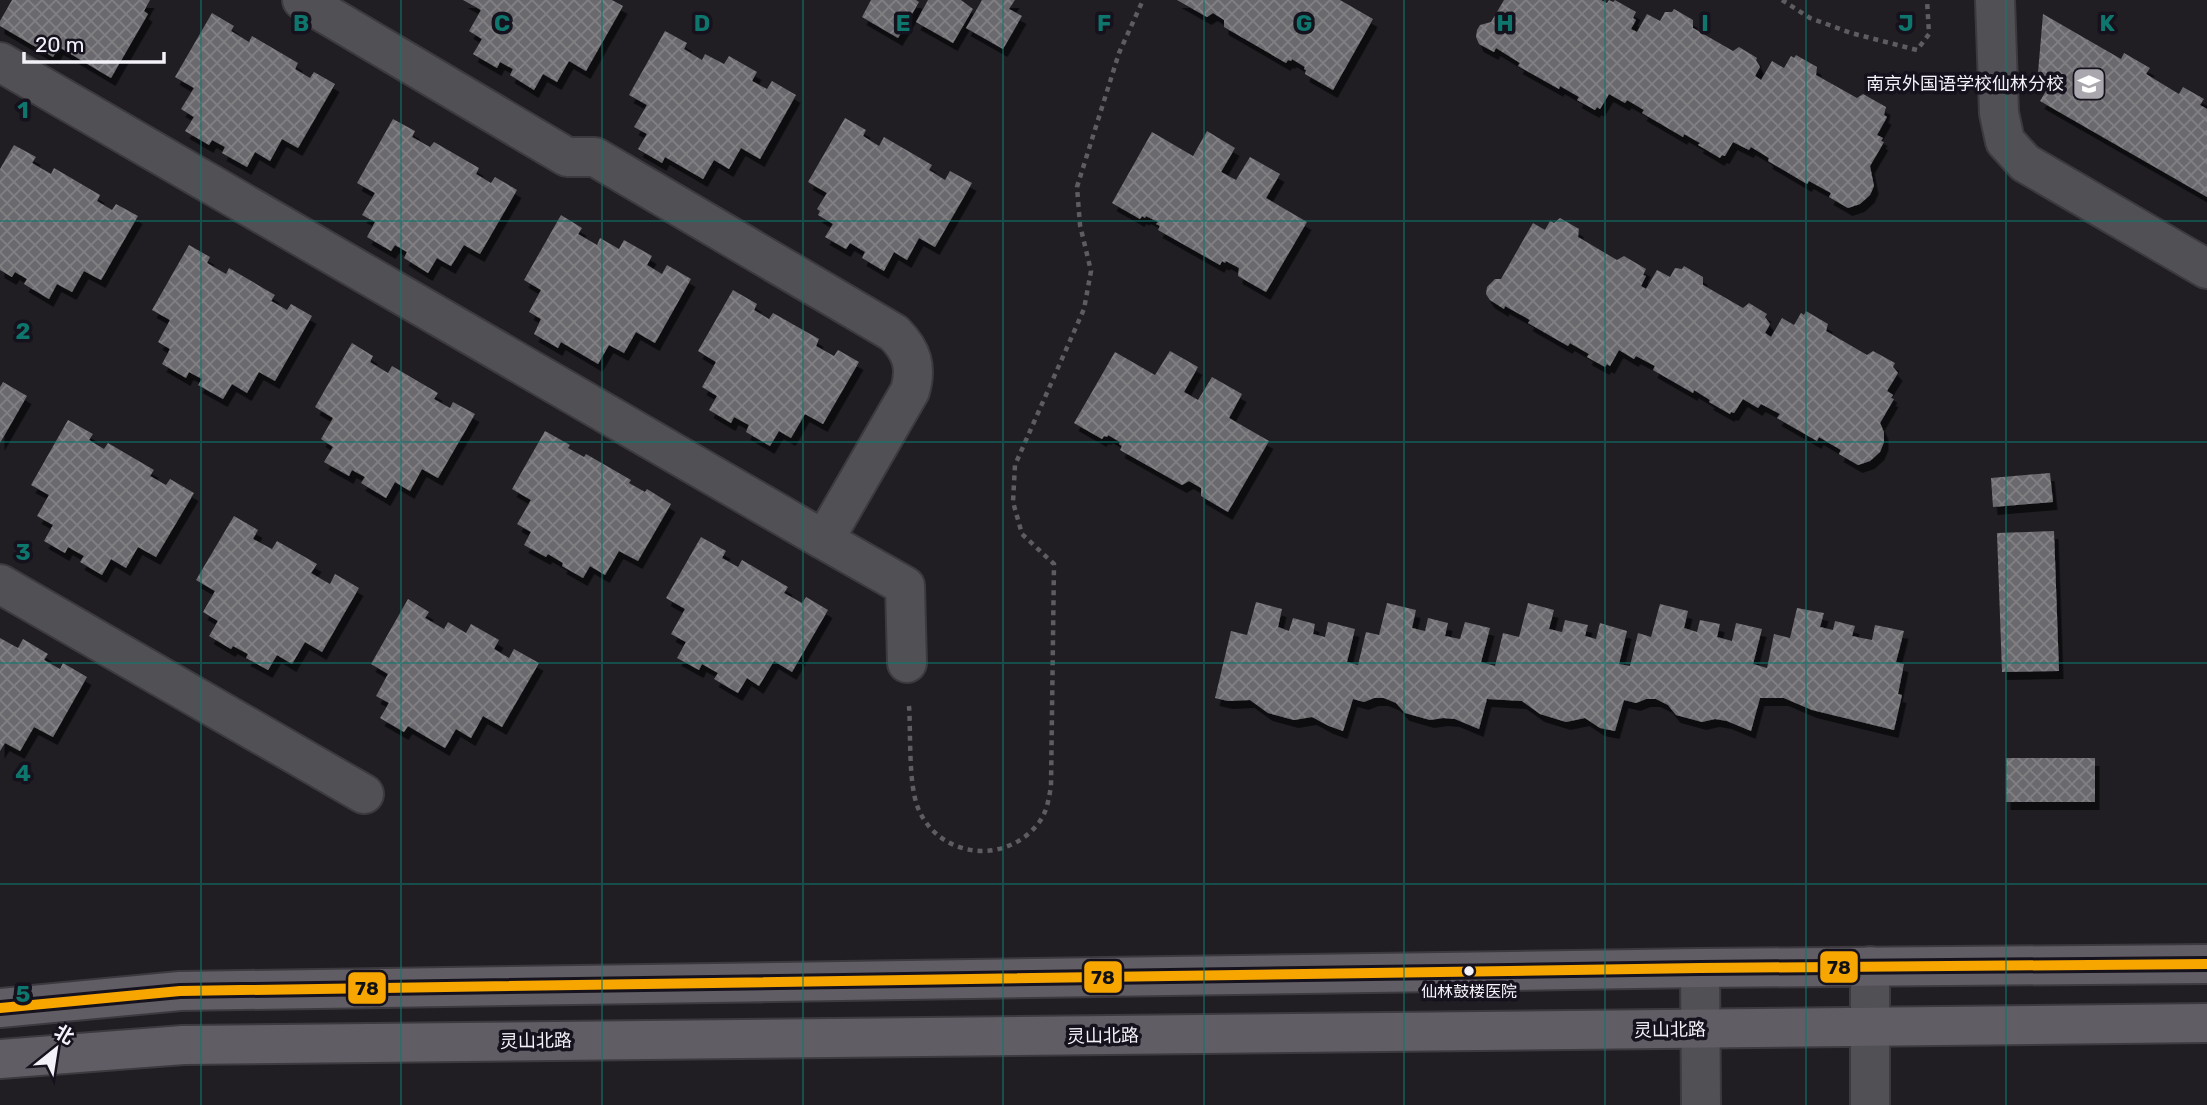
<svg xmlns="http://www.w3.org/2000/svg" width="2207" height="1105" font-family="Rubik,'Noto Sans SC',sans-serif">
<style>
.building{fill:url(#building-cross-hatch);filter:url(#shadow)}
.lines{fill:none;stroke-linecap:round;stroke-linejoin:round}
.minor-casing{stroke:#3c3a3f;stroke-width:42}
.major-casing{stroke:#3c3a3f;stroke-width:42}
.path{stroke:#5d5c5f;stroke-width:4.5;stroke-dasharray:5 5;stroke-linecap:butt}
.minor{stroke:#515054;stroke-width:38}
.major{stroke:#605d65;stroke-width:38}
.bus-1-casing{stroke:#15121d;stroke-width:16}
.bus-1{stroke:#f7a600;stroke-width:10}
.grid{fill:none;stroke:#0f766e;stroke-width:2;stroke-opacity:0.55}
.bus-dot{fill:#f4f2f9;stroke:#15121d;stroke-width:2.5}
.labels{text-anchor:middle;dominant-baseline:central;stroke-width:7;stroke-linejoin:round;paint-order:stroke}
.bus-label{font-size:16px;fill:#f4f2f9;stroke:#15121d}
.poi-label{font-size:18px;fill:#f4f2f9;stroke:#15121d;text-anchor:end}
.street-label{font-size:18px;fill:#f4f2f9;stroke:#15121d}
.grid-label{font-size:23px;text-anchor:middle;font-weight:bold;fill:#0f766e;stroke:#15121d;stroke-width:7;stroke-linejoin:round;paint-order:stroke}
.line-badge{stroke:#15121d;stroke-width:2.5}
.pale-badge-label{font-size:19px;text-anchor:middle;font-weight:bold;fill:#111}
</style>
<defs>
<pattern id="building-cross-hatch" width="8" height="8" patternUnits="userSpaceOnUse" patternTransform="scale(1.75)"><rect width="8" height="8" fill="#6b6a6e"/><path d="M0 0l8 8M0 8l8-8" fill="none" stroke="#818083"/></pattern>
<filter id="shadow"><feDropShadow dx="4.5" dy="8" stdDeviation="0" flood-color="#0009"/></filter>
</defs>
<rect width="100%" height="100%" fill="#201e23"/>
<path class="building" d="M12 0H150L144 11 148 14 111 78 59 47 53 57 0 26V21Z
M463 0H612L623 6 586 71 569 61 557 82 543 74 534 90 510 75 513 69 500 62 497 68 473 54 482 39 469 31 481 10Z
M871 0H916L919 2 898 38 862 17Z
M928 0H961L973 9 953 43 916 22Z
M982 0H1015L1009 9 1022 16 1003 49 966 28Z
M1177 0H1340L1373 19 1333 90 1305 74 1306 70 1304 69 1305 67 1292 59 1291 61 1288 60 1286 63 1224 27V20L1213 13 1207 17Z
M1504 0H1601L1607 3 1609 0 1613 2 1615 0 1636 12 1633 18 1636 20 1631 29 1637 32 1647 14 1660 21 1665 12H1672L1674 9 1693 20V28L1733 51 1739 47 1757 58 1756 60 1760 67 1755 76 1761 80 1772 61 1784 68 1791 56 1794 58 1796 55 1817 67 1816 75 1857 98 1863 94 1886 107 1884 115 1887 117 1877 135 1883 138 1881 141 1884 142 1870 166 1874 186 1870 195 1860 204 1848 208 1829 197 1831 193 1809 181 1807 184 1768 161 1769 158 1751 147 1749 150 1733 142 1725 156 1722 155 1720 158 1698 145 1700 143 1684 134 1683 137 1642 113 1644 110 1627 100 1625 103 1609 94 1600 109 1597 107 1595 110 1577 100 1579 97 1560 86 1559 89 1518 66 1520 63 1496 48 1494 52 1479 44 1476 37 1477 30 1480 25 1491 22Z
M212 13 234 26 231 31 249 42 252 36 298 63 295 69 310 78 314 72 335 84 298 148 282 139 270 161 255 152 247 167 222 153 225 147 212 140 209 145 185 131 194 117 181 109 194 88 175 77Z
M2043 14 2121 59 2124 53 2150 68 2146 74 2179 94 2183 87 2204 99 2200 105 2207 109V197L2040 101 2052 81 2038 73Z
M665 31 687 43 684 49 702 60 705 54 724 64 729 56 757 72 752 81 767 89 772 81 796 95 760 159 741 148 729 169 714 160 703 179 665 157 662 163 638 149 647 134 634 127 647 105 629 95Z
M845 118 866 130 863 136 879 146 884 137 932 165 929 170 945 180 950 171 972 183 935 247 919 238 907 260 894 252 884 271 862 258 865 252 850 243 846 249 825 237 833 224 818 215 820 211 817 209 827 193 808 182Z
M393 119 415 131 412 137 430 147 434 142 479 168 476 174 491 183 495 177 517 190 480 254 464 245 451 266 437 258 428 273 404 258 407 252 395 245 391 251 367 237 375 222 362 215 375 193 357 183Z
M1207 131 1235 148 1221 172 1236 180 1250 157 1280 174 1266 198 1307 222 1266 292 1238 276 1239 268 1226 261 1225 263 1222 261 1220 265 1158 230 1160 226 1156 224 1158 222 1146 216 1145 218 1142 216 1140 219 1112 203 1152 132 1193 156Z
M14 145 36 157 32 163 51 174 54 168 100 195 97 201 112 210 116 204 138 216 101 280 84 271 72 292 57 284 49 299 24 284 27 279 15 272 12 277 0 270V169Z
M561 215 582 228 578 234 597 245 600 238 619 249 624 240 652 256 647 265 662 274 667 265 691 279 655 343 636 332 624 353 609 345 598 364 561 342 558 348 534 334 541 319 529 312 541 290 524 280Z
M1560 218 1579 229 1578 237 1617 260 1624 256 1646 269 1643 275 1646 276 1641 286 1646 289 1657 270 1670 277 1675 268 1682 269 1684 266 1703 277V285L1743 308 1749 303 1767 314 1765 317 1770 324 1765 333 1771 337 1782 318 1794 325 1801 313 1804 315 1806 311 1828 324 1826 331 1867 355 1873 351 1895 363 1893 367 1898 373 1887 391 1893 395 1891 398 1894 399 1880 423 1884 432V442L1880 452 1870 461 1858 465 1839 454 1841 450 1819 437 1817 441 1777 418 1780 414 1761 404 1758 408 1743 399 1734 413 1731 412 1730 414 1709 402 1710 400 1694 390 1693 393 1653 370 1655 366 1636 356 1634 359 1619 350 1610 366 1607 364 1605 367 1587 357 1589 354 1570 343 1568 346 1528 323 1530 320 1505 306 1504 309 1490 300 1486 294 1487 287 1495 279H1501L1533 223 1545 230 1550 221 1554 223Z
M189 245 210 257 207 263 226 274 229 268 275 295 271 301 287 310 291 304 312 316 275 381 259 372 247 393 232 384 223 399 198 385 202 379 189 372 186 378 162 364 170 349 158 342 170 320 152 310Z
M733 290 757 304 754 310 769 319 773 313 819 339 816 346 834 356 838 350 859 362 823 424 805 414 791 438 779 431 770 446 746 432 749 425 734 417 731 423 709 410 717 396 702 387 716 362 698 351Z
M352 343 373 356 370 362 388 373 392 366 438 393 434 399 450 408 453 402 475 414 438 478 422 469 410 491 395 482 386 498 361 483 365 477 352 470 349 476 324 462 333 447 321 439 333 418 315 407Z
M1170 351 1198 367 1184 392 1198 400 1212 377 1242 394 1229 418 1269 441 1228 512 1201 496V488L1189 481 1182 485 1120 450 1122 446 1119 444 1120 442 1108 435 1107 437 1104 436 1102 439 1074 423 1115 352 1155 375Z
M3 382 27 396 0 443V387Z
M68 420 93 434 89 440 104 449 108 443 154 470 150 476 166 485 170 479 194 493 156 557 138 547 126 568 111 559 102 575 80 562 84 556 68 547 65 553 44 541 53 525 37 516 49 495 31 485Z
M545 431 570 445 568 448 584 457 586 454 631 480 629 483 645 492 647 489 671 504 638 561 619 551 605 575 590 566 583 578 562 566 563 563 548 554 546 557 524 545 531 532 517 524 531 500 512 489Z
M2050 473 2053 502 1993 507 1991 478Z
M234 516 258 530 253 539 272 549 277 541 317 564 311 573 330 584 335 574 359 588 322 652 305 642 292 664 277 655 268 670 246 658 248 654 233 646 231 649 209 636 218 621 203 612 215 591 196 580Z
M2054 531 2059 671 2002 672 1997 533Z
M701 537 726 551 722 558 738 567 742 560 788 587 784 593 802 603 806 597 828 610 792 672 774 661 759 686 747 678 738 693 714 679 718 673 702 664 699 670 677 658 686 642 671 634 685 609 666 598Z
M408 599 429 612 425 618 444 629 448 622 466 633 471 624 499 640 494 649 509 658 514 649 539 663 502 727 483 716 471 738 456 729 445 748 408 726 404 732 380 718 389 703 376 696 388 674 371 664Z
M1256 602 1282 609 1278 627 1289 631 1293 618 1315 624 1313 634 1325 637 1328 622 1355 629 1347 662 1358 665 1366 632 1379 635 1387 603 1416 610 1412 628 1425 631 1428 618 1448 623 1445 636 1460 639 1465 622 1490 628 1481 662 1495 666 1503 633 1519 637 1528 603 1554 610 1549 629 1562 632 1565 620 1588 625 1585 636 1596 639 1600 623 1627 631 1619 664 1630 666 1638 633 1651 637 1660 604 1688 611 1684 628 1697 632 1700 620 1720 624 1717 637 1732 641 1736 623 1762 629 1753 664 1767 668 1774 634 1790 638 1797 608 1824 613 1820 627 1833 630 1835 621 1855 626 1852 636 1872 640 1875 625 1904 631 1896 662 1904 664 1898 694 1902 695 1894 730 1812 710 1784 698H1760L1751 731 1727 721 1715 719 1702 722 1676 715 1668 705 1656 699H1646L1636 703 1624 700 1615 731 1600 728 1585 718 1566 722 1540 714 1522 701 1487 699 1479 729 1455 719 1443 718 1430 720 1405 713 1396 703 1384 698H1374L1364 702 1353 699 1343 731 1329 726 1312 717 1294 720 1268 713 1250 700 1228 701 1215 698 1231 631 1247 635Z
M0 638 18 648 23 639 48 654 44 660 60 669 63 663 87 677 53 737 34 727 20 751 5 743 0 751Z
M2006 758H2095V802H2006Z"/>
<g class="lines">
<defs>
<path id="minor" d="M1995 0 1999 113 2005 141 2025 163 2207 269
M0 62 824 540 910 391C917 367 912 351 894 333L595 157H567L302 0
M824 540 905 586 907 663
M0 584 364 794
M1870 966V1105
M1700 968 1701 1105"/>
<path id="major" d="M0 1008 180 991 1700 968 2207 964
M0 1059 183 1045 2207 1023"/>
</defs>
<use href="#minor" class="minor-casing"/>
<use href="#major" class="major-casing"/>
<path class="path" d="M1782 0 1810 18 1851 33 1917 50 1929 34 1927 0
M909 706C911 733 908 783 918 808 939 859 1008 866 1040 821 1047 811 1049 798 1051 786L1054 564 1022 534 1013 502 1015 465 1084 309 1091 271 1080 225 1077 187 1119 53 1143 0"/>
<use href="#minor" class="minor"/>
<use href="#major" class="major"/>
<defs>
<path id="bus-1" d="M0 1008 180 991 1700 968 2207 964"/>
</defs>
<use href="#bus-1" class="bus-1-casing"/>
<use href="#bus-1" class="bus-1"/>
</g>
<path class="grid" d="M201 0V1105M401 0V1105M602 0V1105M803 0V1105M1003 0V1105M1204 0V1105M1404 0V1105M1605 0V1105M1806 0V1105M2006 0V1105M0 221H2207M0 442H2207M0 663H2207M0 884H2207"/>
<defs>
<symbol id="school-square" viewBox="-11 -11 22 22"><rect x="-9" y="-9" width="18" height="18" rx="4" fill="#aaa8ae" stroke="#15121d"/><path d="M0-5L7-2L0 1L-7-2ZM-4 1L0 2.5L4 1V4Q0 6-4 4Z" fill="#fff"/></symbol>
</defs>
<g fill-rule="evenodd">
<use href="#school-square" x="2070" y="65" width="38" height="38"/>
</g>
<circle class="bus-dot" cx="1469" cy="971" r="6"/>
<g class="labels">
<g class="bus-label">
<text x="1469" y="991">仙林鼓楼医院</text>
</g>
<g class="poi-label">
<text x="2064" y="84">南京外国语学校仙林分校</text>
</g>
<g class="street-label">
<text transform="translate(1670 1030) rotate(-1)">灵山北路</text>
<text transform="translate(1103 1036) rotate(-1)">灵山北路</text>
<text transform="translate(536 1041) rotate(-1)">灵山北路</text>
</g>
</g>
<g class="grid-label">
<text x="301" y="31">B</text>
<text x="502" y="31">C</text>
<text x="702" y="31">D</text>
<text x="903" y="31">E</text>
<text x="1104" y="31">F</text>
<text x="1304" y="31">G</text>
<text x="1505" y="31">H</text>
<text x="1705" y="31">I</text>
<text x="1906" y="31">J</text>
<text x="2107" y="31">K</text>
<text x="23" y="118">1</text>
<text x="23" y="339">2</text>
<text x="23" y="560">3</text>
<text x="23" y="781">4</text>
<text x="23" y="1002">5</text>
</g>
<g class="line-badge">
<rect x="1819" y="950" width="40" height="34" rx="7" fill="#f7a600"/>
<rect x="1083" y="960" width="40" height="34" rx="7" fill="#f7a600"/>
<rect x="347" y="971" width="40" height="34" rx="7" fill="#f7a600"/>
</g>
<g class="pale-badge-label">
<text x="1839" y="974">78</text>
<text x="1103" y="984">78</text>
<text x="367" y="995">78</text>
</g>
<g transform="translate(56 1049) rotate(30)" stroke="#15121d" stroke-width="5" paint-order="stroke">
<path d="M0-5L12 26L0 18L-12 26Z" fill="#f4f2f9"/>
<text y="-10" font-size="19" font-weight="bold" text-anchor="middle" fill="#f4f2f9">北</text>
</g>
<path d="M24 52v10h140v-10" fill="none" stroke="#f4f2f9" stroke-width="3.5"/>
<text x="35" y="52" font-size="21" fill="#f4f2f9" stroke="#15121d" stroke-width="5" paint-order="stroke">20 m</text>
</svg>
